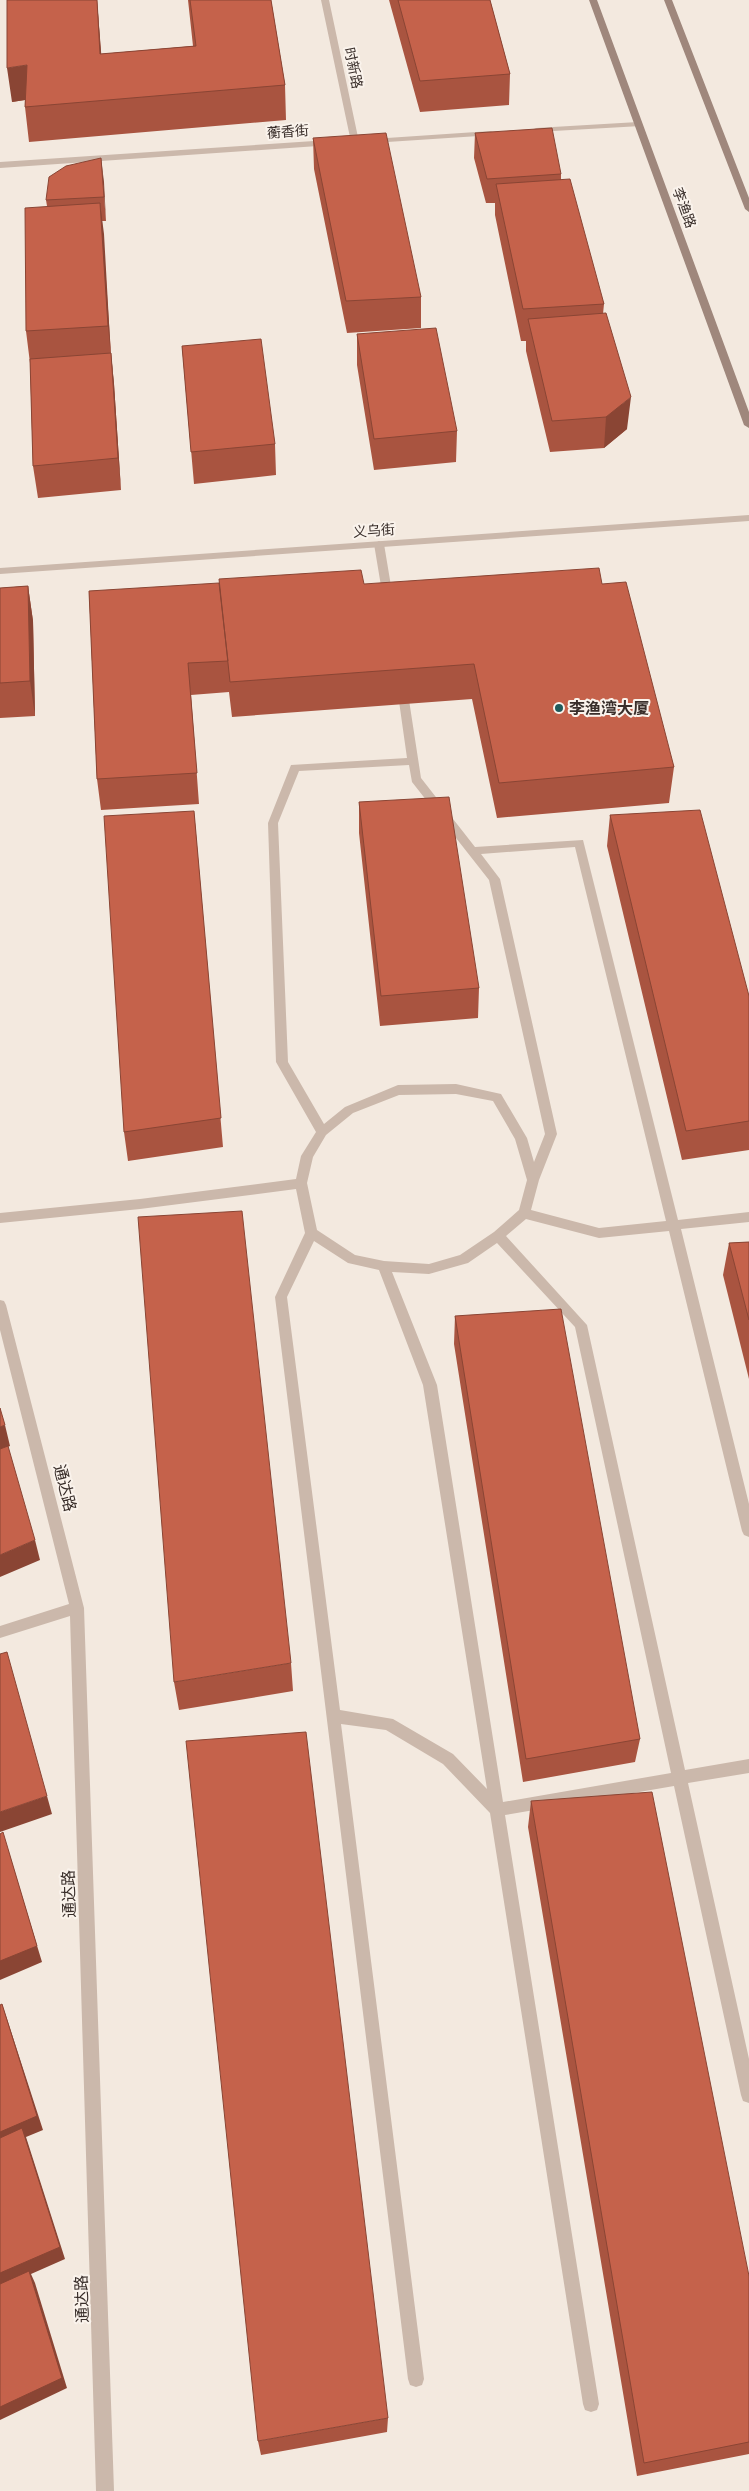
<svg xmlns="http://www.w3.org/2000/svg" width="749" height="2491" font-family="Rubik,'Noto Sans SC',sans-serif">
<style>
.lines{fill:none;stroke-linecap:round;stroke-linejoin:round}
.service{fill:#cbb8ab;fill-rule:evenodd}
.minor{fill:#cbb8ab;fill-rule:evenodd}
.tertiary{fill:#cbb8ab;fill-rule:evenodd}
.secondary{fill:#9f877c;fill-rule:evenodd}
.wall{fill:#a95440}
.shaded-wall{fill:#8a4534}
.building{fill:#c5624b;stroke:#8a4534}
.poi-dot{fill:#1f5a5b;stroke:#faf3ec;stroke-width:2}
.labels{text-anchor:middle;dominant-baseline:central;stroke-width:4;stroke-linejoin:round;paint-order:stroke}
.far-street-label{font-size:14px;fill:#392e2a;stroke:#faf3ec}
.poi-label{font-size:16px;font-weight:bold;fill:#392e2a;stroke:#faf3ec;text-anchor:start}
.street-label{font-size:16px;fill:#392e2a;stroke:#faf3ec}
</style>
<rect width="100%" height="100%" fill="#f3e9df"/>
<g class="lines">
<path class="service" d="M379 541 384 544 393 598 388 601 383 598 374 544Z
M402 684 407 687 421 778 475 847 583 840 678 1220 749 1212V1222L681 1229 749 1504V1537L744 1535 742 1531 669 1231 599 1238 526 1219 506 1236 587 1325 685 1770 749 1759V1773L688 1783 749 2059V2103L743 2101 741 2095 674 1786 505 1815 599 2404 597 2410 591 2412 585 2410 583 2404 490 1813 443 1764 386 1730 341 1724 424 2379 422 2385 416 2387 410 2385 408 2379 275 1297 305 1233 296 1189 140 1209 0 1223V1213L140 1199 296 1179 301 1156 316 1132 276 1062 268 823 291 765 407 758 397 687ZM409 765 412 782 489 880 545 1134 534 1162 527 1138 501 1094 456 1084 398 1085 345 1107 324 1124 288 1062 278 823 299 771ZM575 847 666 1221 599 1228 531 1210 539 1180 557 1134 500 879 481 854ZM456 1094 493 1101 515 1139 527 1180 519 1210 494 1232 460 1255 429 1264 384 1261 355 1255 317 1230 307 1183 313 1157 326 1135 353 1113 399 1095ZM314 1241 348 1263 379 1270 423 1385 487 1789 453 1754 393 1719 340 1710 287 1297ZM497 1243 575 1327 671 1773 503 1802 437 1385 392 1272 429 1274 468 1263Z"/>
<path class="minor" d="M321 0H329L359 142 355 145 351 142Z
M638 122 642 124 641 126 536 132 532 130 536 128Z
M491 131 495 133 494 135 372 143 368 141 372 139Z
M329 140 333 143 332 145 0 168V162Z
M0 1300 4 1301 6 1305 84 1608 114 2491H96L70 1616 0 1638V1626L69 1604 0 1330Z"/>
<path class="tertiary" d="M749 515V521L0 574V568Z"/>
<path class="secondary" d="M589 0H597L749 412V428L744 425Z
M664 0H672L749 198V212L745 209Z"/>
</g>
<path class="wall" d="M97 0 101 54 193 46 188 0H271L285 85 286 120 29 142 25 107V100L12 102Z
M389 0H490L510 74 509 105 420 112Z
M475 133 561 174V180L604 304 603 314 627 429 604 448 550 452 526 351V341H521L495 215V203H486L474 158Z
M313 138 421 297V328L347 333 314 169Z
M101 158 106 221H102L111 353 114 384 121 490 38 498 33 466 30 363 26 331 47 206 46 200Z
M357 334 457 431 456 462 374 470 357 365Z
M182 346 275 444 276 475 194 484Z
M364 584H602L674 767 669 803 497 818 472 699 232 717 229 692 191 695 199 804 101 810 97 779 89 591Z
M28 586 33 621 35 716 0 718V588Z
M359 802 479 988 478 1018 380 1026 359 833Z
M194 811 223 1147 128 1161 124 1132Z
M610 815 749 996V1150L682 1160 607 846Z
M749 1242V1379L723 1275 729 1243Z
M455 1316 640 1739 635 1762 523 1782 454 1344Z
M291 1663 293 1691 179 1710 174 1682Z
M531 1801 749 2276V2454L637 2476 528 1827Z
M388 2418 387 2432 261 2455 258 2441Z"/>
<path class="shaded-wall" d="M97 0 104 89 100 54Z
M27 65 31 99 12 102 7 68Z
M101 158 104 182 106 221 104 197Z
M100 203 104 234 111 358 108 326Z
M111 353 114 384 121 490 118 458Z
M631 397 627 429 604 448 606 417Z
M28 586 33 621 35 716 30 681Z
M5 1425 10 1446 0 1450V1427Z
M35 1540 40 1560 0 1577V1555Z
M47 1796 52 1814 0 1832V1812Z
M8 1850 42 1962 0 1980V1961Z
M2 2004 7 2019 43 2130 26 2137 65 2259 31 2274 35 2283 67 2388 0 2420V2132Z"/>
<path class="building" d="M7 0H97L100 54 196 46 190 0H271L285 85 25 107 27 65 7 68Z
M398 0H490L510 74 420 81Z
M552 128 561 174 487 179 475 133Z
M386 133 421 297 346 301 313 138Z
M101 158 104 197 46 200 49 177 66 166Z
M570 179 604 304 523 309 496 184Z
M100 203 108 326 26 331 25 208Z
M606 313 631 397 606 417 552 421 528 319Z
M436 328 457 431 374 439 357 334Z
M261 339 275 444 191 452 182 346Z
M111 353 118 458 33 466 30 359Z
M599 568 602 584 626 582 674 767 499 783 474 664 230 682 219 579 361 570 364 584Z
M219 583 228 661 188 663 197 773 97 779 89 591Z
M28 586 30 681 0 683V588Z
M449 797 479 988 381 996 359 802Z
M700 810 749 996V1121L686 1131 610 815Z
M194 811 221 1118 124 1132 104 816Z
M242 1211 291 1663 174 1682 138 1217Z
M749 1242V1320L729 1243Z
M561 1309 640 1739 526 1759 455 1316Z
M0 1408 5 1425 0 1427Z
M8 1446 35 1540 0 1555V1449Z
M7 1652 47 1796 0 1812V1654Z
M306 1732 388 2418 258 2441 186 1741Z
M652 1792 749 2276V2442L644 2463 531 1801Z
M3 1832 37 1946 0 1961V1834Z
M2 2004 37 2116 0 2132V2005Z
M22 2128 60 2247 0 2273V2138Z
M29 2271 62 2378 0 2407V2284Z"/>
<circle class="poi-dot" cx="559" cy="708" r="5"/>
<g class="labels">
<g class="far-street-label">
<text transform="translate(353 68) rotate(78)">时新路</text>
<text transform="translate(288 132) rotate(-4)">蘅香街</text>
<text transform="translate(684 208) rotate(70)">李渔路</text>
<text transform="translate(374 531) rotate(-4)">义乌街</text>
</g>
<g class="poi-label">
<text x="569" y="708">李渔湾大厦</text>
</g>
<g class="street-label">
<text transform="translate(65 1488) rotate(76)">通达路</text>
<text transform="translate(69 1894) rotate(-92)">通达路</text>
<text transform="translate(82 2299) rotate(-92)">通达路</text>
</g>
</g>
</svg>
